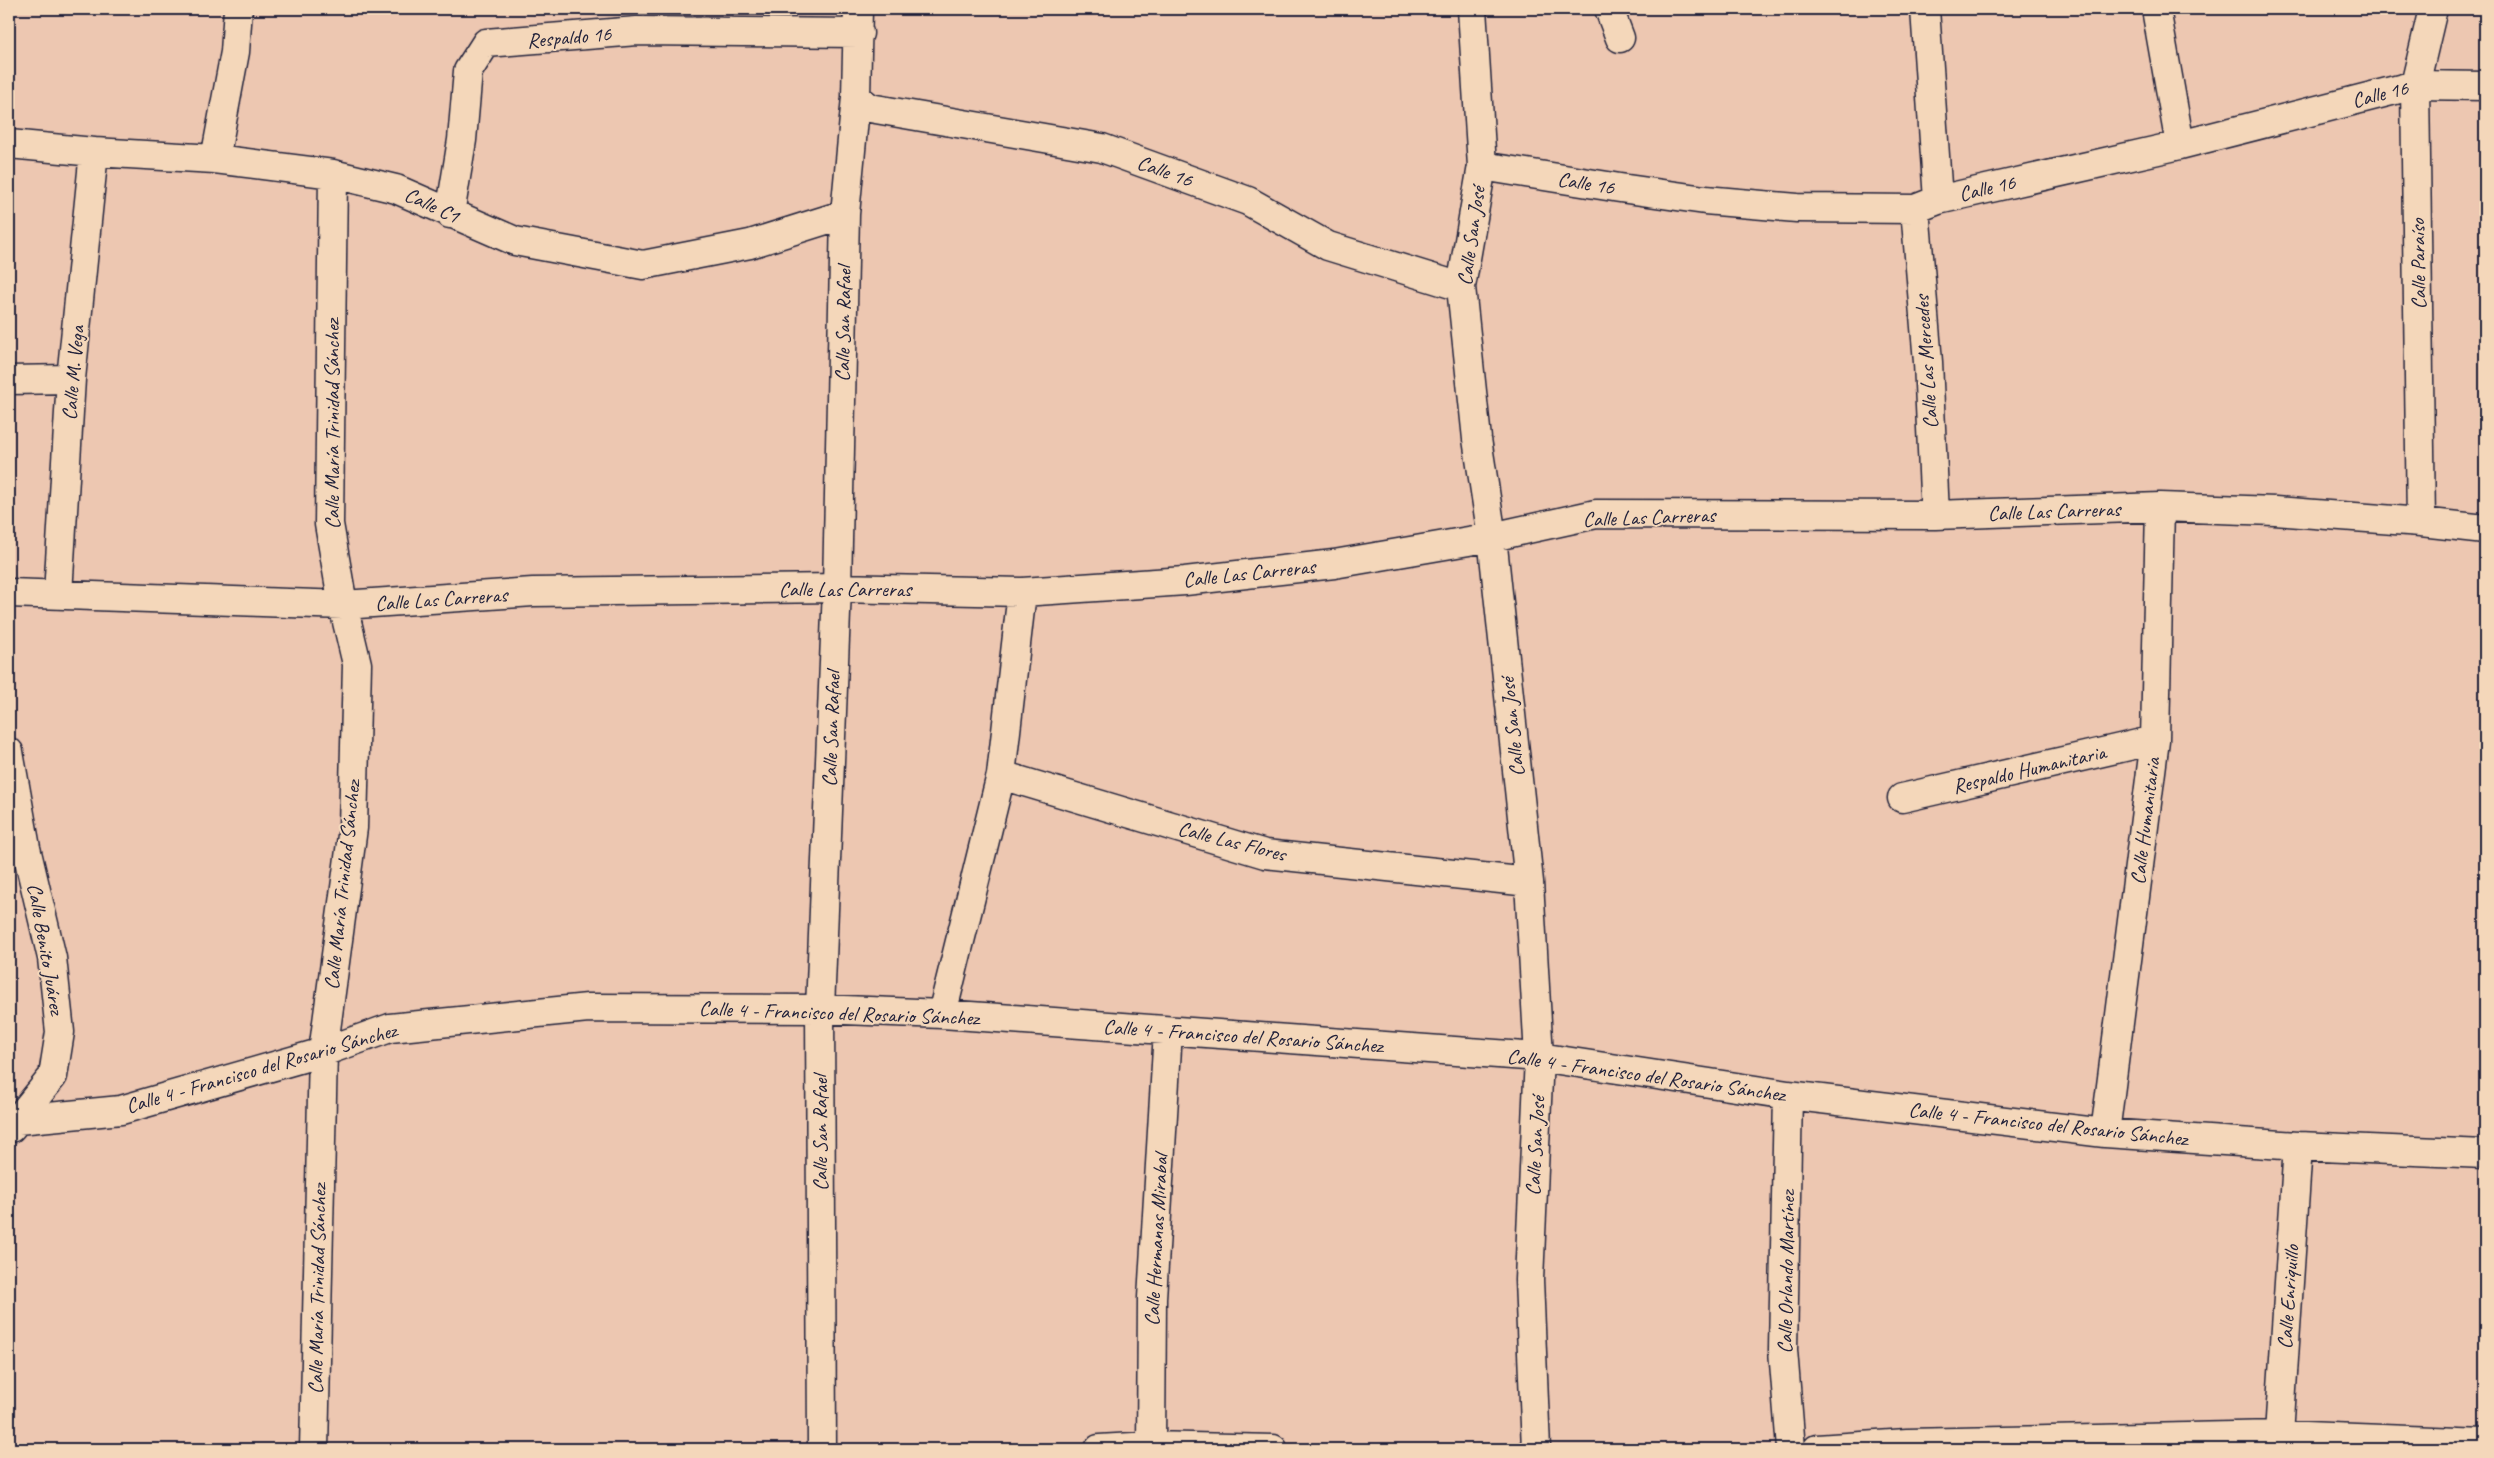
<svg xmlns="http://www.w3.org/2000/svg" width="2494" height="1458" font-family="Caveat,sans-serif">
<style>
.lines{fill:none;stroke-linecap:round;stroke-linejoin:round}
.minor-casing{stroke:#22223b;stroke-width:31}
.minor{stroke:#f4d7ba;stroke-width:28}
.labels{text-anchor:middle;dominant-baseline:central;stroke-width:4;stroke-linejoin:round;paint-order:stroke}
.street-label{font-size:21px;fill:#22223b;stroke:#f4d7ba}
</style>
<rect width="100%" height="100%" fill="#edc7b1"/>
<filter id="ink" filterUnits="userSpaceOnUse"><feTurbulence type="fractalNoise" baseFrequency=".02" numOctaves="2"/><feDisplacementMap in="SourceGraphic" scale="10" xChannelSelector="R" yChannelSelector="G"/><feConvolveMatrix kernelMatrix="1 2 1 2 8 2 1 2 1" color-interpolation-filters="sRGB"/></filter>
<g filter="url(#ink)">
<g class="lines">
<defs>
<path id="minor" d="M1472 9 1482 166 1461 287 1477 439 1492 537 1529 882 1539 1057 1529 1280 1536 1449
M1609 9 1620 38
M1925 9 1938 200
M2156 9 2180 145
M856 97 870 108 1102 148 1248 201 1328 246 1461 287
M9 144 94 152 215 159 333 174 396 189 515 241 643 265 750 244 845 214
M215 159 235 52 238 9
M1482 166 1620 188 1705 200 1797 208 1915 209 1938 200 2180 145 2415 85 2485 86
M1915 209 1928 362 1935 515
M450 214 462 140 468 71 486 43 637 31 859 33
M9 380 71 379
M2421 522 2415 85 2433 9
M9 593 343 605 533 592 837 588 1022 592 1185 581 1334 564 1492 537 1596 514 1935 515 2160 507 2275 511 2421 522 2485 529
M58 594 71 379 94 152
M9 752 26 848 52 958 60 1032 53 1076 11 1128
M1001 775 1265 854 1529 882
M1902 798 2155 740
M942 1014 1001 775 1022 592
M1788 1095 1783 1350 1791 1449
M9 1119 18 1120 121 1110 323 1052 390 1028 588 1008 820 1009 942 1014 1539 1057 1788 1095 2105 1133 2298 1146 2485 1154
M2105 1133 2155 740 2160 507
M314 1449 323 1052 353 828 357 664 343 605 329 524 333 174
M822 1449 820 1009 837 588 845 214 856 97 858 9
M1099 1449 1151 1446 1273 1449
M1151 1449 1152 1298 1168 1031
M1817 1449 1907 1443 2278 1435 2485 1443
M2278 1449 2298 1146"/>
</defs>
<use href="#minor" class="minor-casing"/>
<use href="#minor" class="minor"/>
</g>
</g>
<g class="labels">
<g class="street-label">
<text transform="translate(569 37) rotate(-5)">Respaldo 16</text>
<text transform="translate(2380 94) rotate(-14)">Calle 16</text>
<text transform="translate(1165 171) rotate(20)">Calle 16</text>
<text transform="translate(1586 183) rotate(9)">Calle 16</text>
<text transform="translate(1987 188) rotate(-13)">Calle 16</text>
<text transform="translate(432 205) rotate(25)">Calle C1</text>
<text transform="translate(1471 236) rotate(-82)">Calle San José</text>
<text transform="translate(2418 264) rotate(-91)">Calle Paraíso</text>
<text transform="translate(843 324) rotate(-89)">Calle San Rafael</text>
<text transform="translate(1926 362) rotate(-94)">Calle Las Mercedes</text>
<text transform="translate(73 373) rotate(-85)">Calle M. Vega</text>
<text transform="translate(332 424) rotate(-90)">Calle María Trinidad Sánchez</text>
<text transform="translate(2054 511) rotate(-2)">Calle Las Carreras</text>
<text transform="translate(1649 517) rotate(-2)">Calle Las Carreras</text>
<text transform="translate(1249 573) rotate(-6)">Calle Las Carreras</text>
<text x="845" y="589">Calle Las Carreras</text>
<text transform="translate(441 599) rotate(-4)">Calle Las Carreras</text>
<text transform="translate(1512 727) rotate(-96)">Calle San José</text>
<text transform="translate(831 729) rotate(-88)">Calle San Rafael</text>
<text transform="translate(2029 769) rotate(-13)">Respaldo Humanitaria</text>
<text transform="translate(2145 821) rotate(-83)">Calle Humanitaria</text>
<text transform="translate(1232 841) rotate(14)">Calle Las Flores</text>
<text transform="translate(342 885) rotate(-84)">Calle María Trinidad Sánchez</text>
<text transform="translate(46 949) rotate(80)">Calle Benito Juárez</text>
<text transform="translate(839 1013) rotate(2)">Calle 4 - Francisco del Rosario Sánchez</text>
<text transform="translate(1243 1036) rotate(4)">Calle 4 - Francisco del Rosario Sánchez</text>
<text transform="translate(261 1068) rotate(-16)">Calle 4 - Francisco del Rosario Sánchez</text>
<text transform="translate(1646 1075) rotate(8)">Calle 4 - Francisco del Rosario Sánchez</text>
<text transform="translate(2048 1124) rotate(6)">Calle 4 - Francisco del Rosario Sánchez</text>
<text transform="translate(820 1133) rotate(-90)">Calle San Rafael</text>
<text transform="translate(1535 1146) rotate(-87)">Calle San José</text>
<text transform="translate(1156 1240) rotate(-87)">Calle Hermanas Mirabal</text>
<text transform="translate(1786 1272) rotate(-89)">Calle Orlando Martínez</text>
<text transform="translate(317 1289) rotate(-89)">Calle María Trinidad Sánchez</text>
<text transform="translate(2288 1297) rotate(-86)">Calle Enriquillo</text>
</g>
</g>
<rect width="2494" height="1458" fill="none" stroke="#f4d7ba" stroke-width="30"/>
<rect x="15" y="15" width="2464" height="1428" fill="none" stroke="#22223b" stroke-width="2" filter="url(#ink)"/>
</svg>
